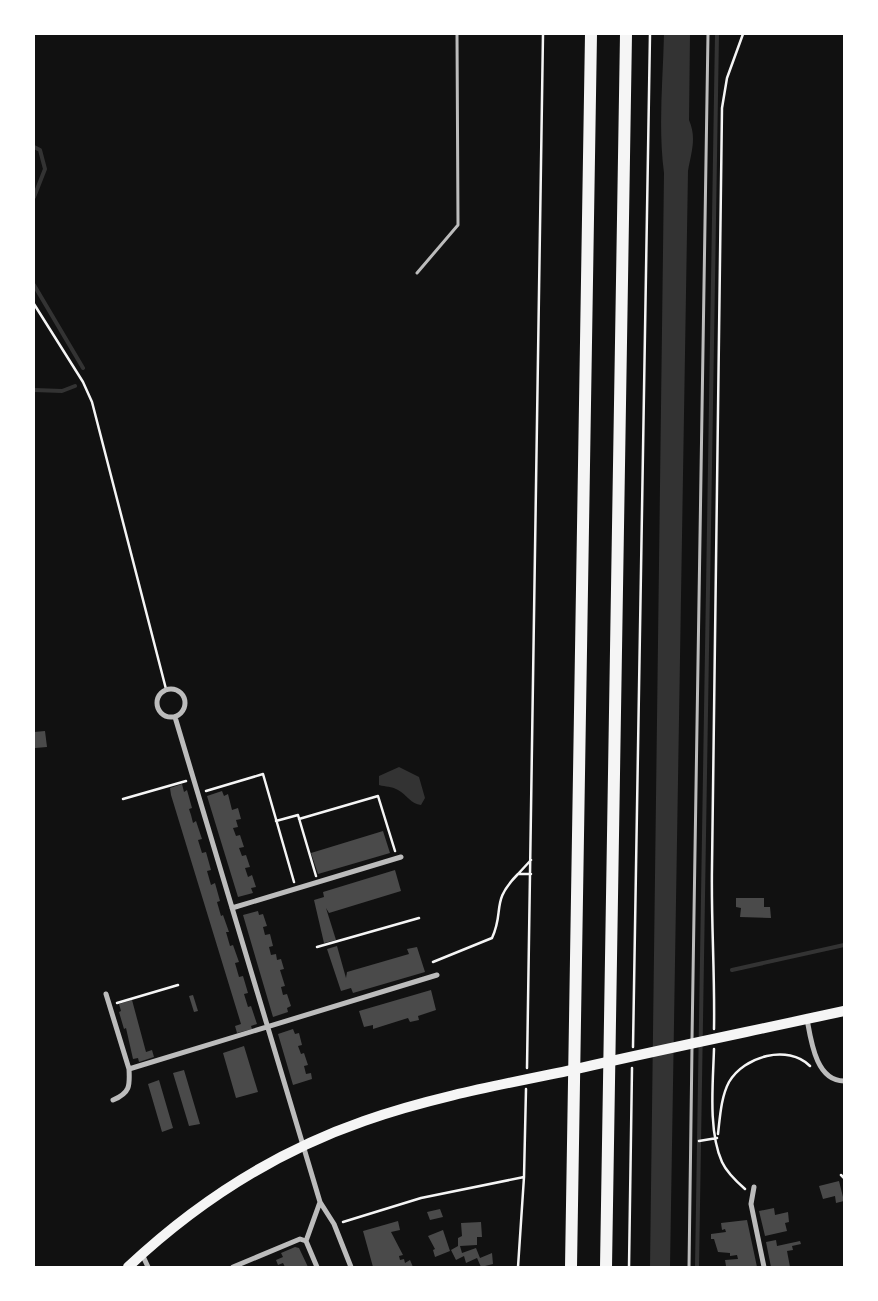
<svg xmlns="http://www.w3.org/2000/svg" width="878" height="1301" font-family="Overpass,sans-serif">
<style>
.water{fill:#333}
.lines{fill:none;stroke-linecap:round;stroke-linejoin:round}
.stream{stroke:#333;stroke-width:4}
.building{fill:#4a4a4a}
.path{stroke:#f5f5f5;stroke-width:2.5}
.service{stroke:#bcbcbc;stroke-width:3}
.minor{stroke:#bcbcbc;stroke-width:5}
.secondary{stroke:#f5f5f5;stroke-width:10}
.motorway{stroke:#f5f5f5;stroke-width:12}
</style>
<rect width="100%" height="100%" fill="#111"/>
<path class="water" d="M664 34H690L689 120C697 138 691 153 688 171L670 1267H650L664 173C658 127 663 80 664 34Z
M399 767 419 777 425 798 421 805C411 804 407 795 398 790 391 786 386 787 379 785V776Z"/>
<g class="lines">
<path class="stream" d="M34 147 40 150 45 169 34 197
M34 285 83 368
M34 390 62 391 75 386
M732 970 844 945
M697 1267 717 34"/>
</g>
<path class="building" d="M45 731 47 747 35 748 34 732Z
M182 784 184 792 187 790 192 808 189 809 191 815 193 823 196 821 202 839 198 840 202 853 206 852 211 870 207 871 211 885 215 883 220 901 217 902 221 916 223 915 229 932H226L230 946 233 945 239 962 235 963 239 977 243 976 248 993 244 994 248 1007 251 1006 257 1024 251 1026 252 1029 237 1033 235 1026 241 1024 171 795 170 788Z
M222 791 224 796 228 794 232 810 238 808 241 819 236 820 238 827 233 828 236 836 240 835 244 847 239 848 242 856 246 855 250 867 245 868 248 877 252 875 256 887 251 888 253 893 238 897 207 796Z
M383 831 390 853 318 874 311 853Z
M395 870 401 891 329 913 326 908 336 940 324 943 314 900 324 897 323 892Z
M736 898H764V907H770L771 918 740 917 741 908 736 907Z
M258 911 259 915 263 914 267 926 263 927 265 935 270 934 273 946 269 947 271 955 276 954 277 960 281 959 284 969 280 970 285 986 281 987 283 995 287 994 291 1006 287 1008 288 1012 273 1017 243 915Z
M337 946 346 978 347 972 409 954 407 949 417 947 425 972 353 993 351 988 341 991 327 949Z
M431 990 436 1010 418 1016 419 1020 410 1022 408 1018 373 1029V1025L364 1027 359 1011Z
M193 995 198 1011 194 1012 189 996Z
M132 1000 146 1052 152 1050 154 1057 139 1062 138 1058 133 1059 126 1028 124 1029 119 1012 121 1011 119 1004Z
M293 1029 295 1034 299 1033 302 1045 298 1046 301 1054 304 1053 308 1065 304 1066 306 1074 311 1073 312 1079 293 1085 278 1034Z
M244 1046 258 1092 236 1098 223 1053Z
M184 1070 200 1124 189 1126 173 1073Z
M159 1080 173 1128 162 1132 148 1084Z
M839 1181 844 1201 836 1203 835 1196 823 1199 819 1186Z
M774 1208 775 1215 788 1212 789 1222 785 1223 787 1231 765 1236 759 1211Z
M440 1209 443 1217 430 1220 427 1212Z
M747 1220 757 1267 726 1266 725 1260 738 1259 737 1255 730 1256V1253L718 1252 714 1239H711V1234L726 1232 725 1229 722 1230 721 1223Z
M398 1221 400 1230 391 1232 403 1255 399 1256 400 1260 404 1259 405 1263 410 1260 413 1267H373L363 1231Z
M481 1222 482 1237H477V1245L460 1246 462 1253 476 1248 480 1258 492 1253 493 1264 481 1267 477 1258 466 1263 464 1256 456 1260 451 1250 458 1246V1238L462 1236 461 1223Z
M443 1230 450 1251 435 1257 433 1250 435 1249 428 1236Z
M776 1240 777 1246 800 1241 801 1244 792 1246 793 1250 787 1251 790 1267H771L766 1242Z
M295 1247 299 1248 308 1267H285L283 1263 278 1265 276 1260 283 1257 281 1253Z"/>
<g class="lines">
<path class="path" d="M34 304 83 382 92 402 166 689
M206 791 263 774 294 882
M123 799 186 781
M299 819 378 796 395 851
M276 821 298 815 316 876
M518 874 531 860
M317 947 419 918
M433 962 492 938C505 910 490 902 518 874H531
M117 1003 178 985
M714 1029C715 974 711 921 712 867 716 614 720 361 722 108L727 78 743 34
M633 1047 650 34
M714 1049C713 1083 708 1131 722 1162 727 1173 737 1182 745 1189
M527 1068 543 34
M718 1134C720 1117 721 1097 729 1082 744 1056 788 1044 810 1066
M699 1141 717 1138
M841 1175 844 1178
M343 1222 421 1198 524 1177 526 1089
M518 1267 524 1177
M629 1267 632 1068"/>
<path class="service" d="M417 273 458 225 457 34
M692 1040 708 34
M689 1267 692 1047"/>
<path class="minor" d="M157 703a14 14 0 1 1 28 0a14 14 0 1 1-28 0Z
M175 717 320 1202 334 1224 351 1267
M232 908 401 857
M106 994 129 1069
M807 1019C811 1041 816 1081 844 1081
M113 1100C130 1093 130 1086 129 1069L437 975
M754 1187 751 1204 764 1267
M306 1241 320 1202
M142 1254 148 1267
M233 1267 300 1239 306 1241 317 1267"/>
<path class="secondary" d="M128 1267C196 1203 275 1152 364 1121 429 1098 499 1085 567 1071 659 1050 752 1031 844 1011"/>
<path class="motorway" d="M571 1267 591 34
M606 1267 626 34"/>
</g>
<rect width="878" height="1301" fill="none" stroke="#ffffff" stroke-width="70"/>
</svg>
